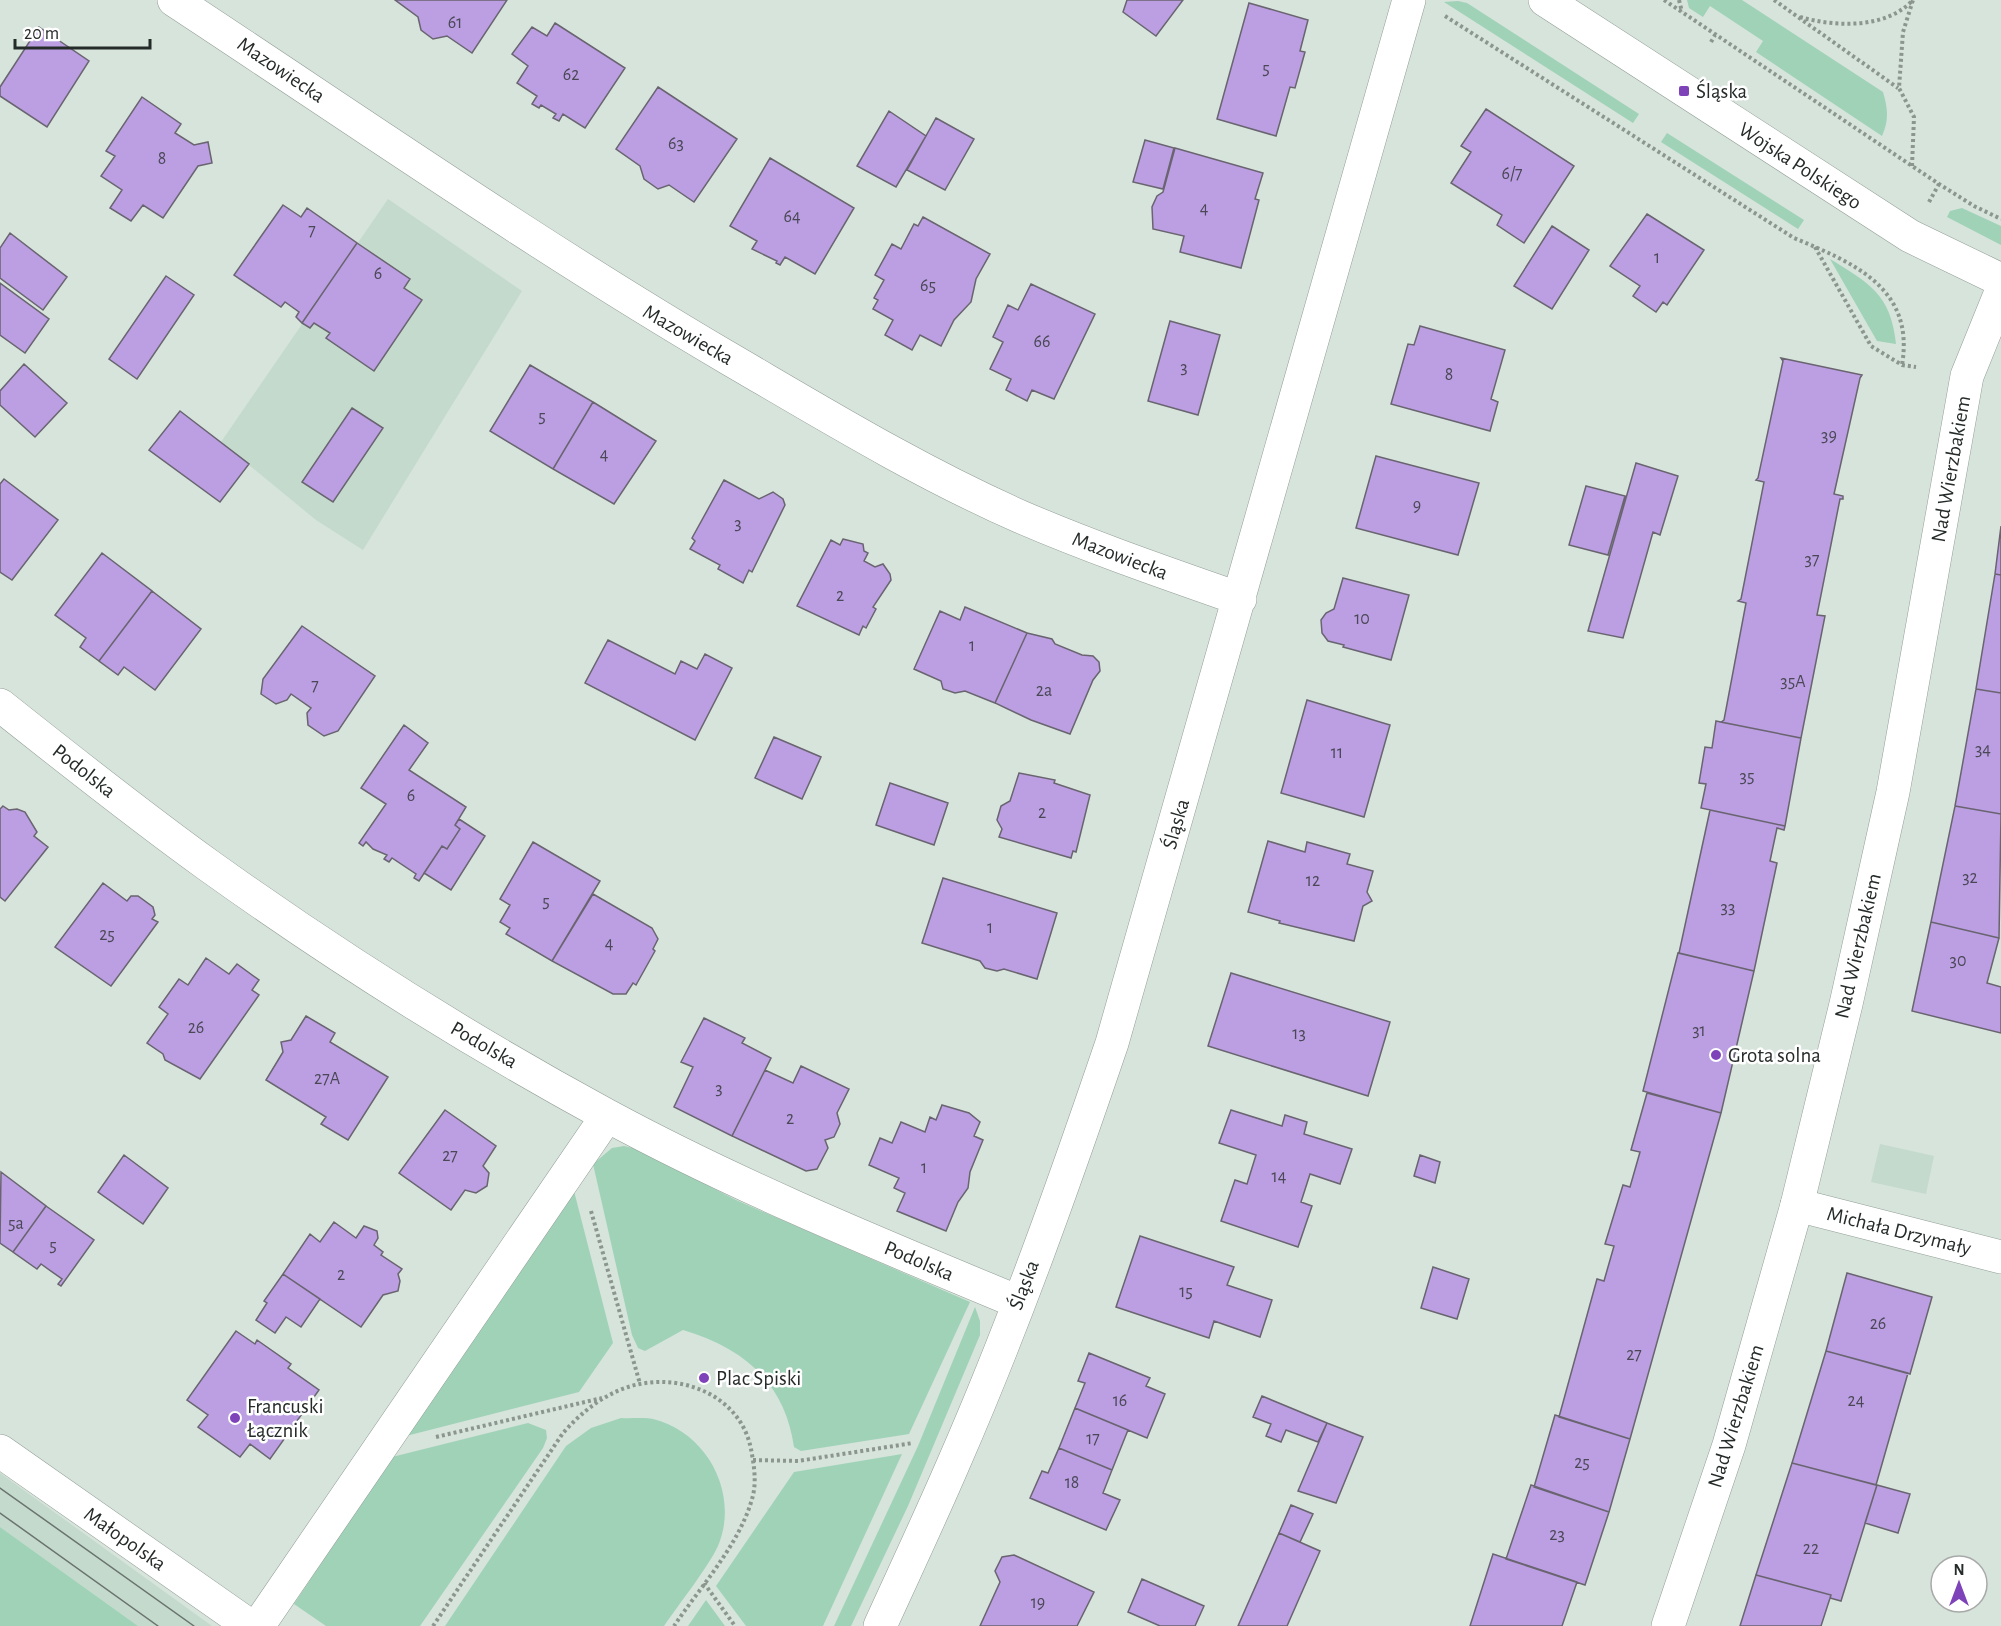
<svg xmlns="http://www.w3.org/2000/svg" width="2001" height="1626" font-family="'Alegreya Sans',sans-serif">
<style>
.built{fill:#c4dacd}
.green{fill:#a0d2b7}
.building{fill:#bb9fe2;stroke:#696470;stroke-width:1.5}
.lines{fill:none;stroke-linecap:round;stroke-linejoin:round}
.street-casing{stroke:#929f97;stroke-width:34}
.secondary-casing{stroke:#929f97;stroke-width:34}
.path{stroke:#8b968f;stroke-width:4;stroke-dasharray:3 3;stroke-linecap:butt}
.street{stroke:#fff;stroke-width:33}
.secondary{stroke:#fff;stroke-width:33}
.tram{stroke:#6a746e;stroke-width:1.5}
.poi-dot{fill:#7e43b9;stroke:#fff;stroke-width:2}
.labels{text-anchor:middle;dominant-baseline:central;stroke-width:5;stroke-linejoin:round;paint-order:stroke}
.number-label{font-size:18px;fill:#4a4856}
.street-label{font-size:21px;fill:#252b28;stroke:#fff}
.poi-label{font-size:21px;fill:#252b28;stroke:#fff;text-anchor:start}
</style>
<rect width="100%" height="100%" fill="#d6e4db"/>
<path class="built" d="M388 199 522 291 363 550 316 520 221 442Z
M1880 1144 1934 1156 1926 1194 1871 1182Z
M0 1473 212 1626H138L0 1527Z"/>
<path class="green" d="M1687 0H1742L1883 92C1888 109 1889 120 1882 136L1756 52 1763 41 1710 6 1703 17 1689 8Z
M1458 1 1467 3 1639 114 1633 123 1444 2Z
M1667 133 1804 220 1798 229 1661 142Z
M1962 208 2001 226V245L1947 217 1950 211Z
M1830 259C1869 283 1891 294 1896 344L1877 341Z
M624 1146 637 1149 736 1200 970 1302 909 1434 801 1451 794 1447C785 1383 744 1348 683 1330L645 1351 638 1348 632 1335 593 1164 612 1148Z
M574 1191 613 1343 579 1392 406 1436Z
M975 1307 980 1321V1335L908 1506 851 1626H834L918 1446Z
M621 1418C631 1419 644 1417 653 1419 707 1432 740 1494 718 1546 707 1569 679 1604 664 1626H445L566 1446 591 1428Z
M528 1423 546 1430 547 1438 543 1448 420 1626H326L294 1604 392 1457Z
M902 1454 823 1626H746L716 1586 794 1472Z
M0 1527 138 1626H0Z
M706 1600 725 1626H688Z"/>
<path class="building" d="M395 0H507L472 53 447 36 433 39 421 30 418 17Z
M1127 0H1183L1156 36 1123 12Z
M1249 3 1308 20 1300 51 1305 52 1295 88 1290 87 1276 136 1217 119Z
M555 23 625 68 585 128 563 114 559 121 553 118 556 114 541 105 539 108 532 104 537 96 517 83 528 66 512 54 532 27 547 36Z
M39 27 89 61 47 127 0 96V87Z
M658 87 737 139 694 202 669 185 658 189 644 179 640 166 616 149Z
M142 97 181 124 175 133 194 145 208 142 212 163 198 166 163 218 143 205 131 221 110 208 122 190 101 176 115 156 106 151Z
M1486 109 1574 166 1524 243 1497 225 1502 215 1451 183 1471 152 1461 146Z
M889 111 926 136 896 187 857 166Z
M936 118 974 139 945 190 907 170Z
M1145 140 1174 148 1163 189 1133 182Z
M1175 148 1263 173 1255 199 1259 200 1241 268 1180 252 1184 236 1153 229 1152 207 1157 196 1163 192Z
M770 158 854 208 815 274 785 257 780 265 776 263 777 261 752 249 757 241 730 226Z
M283 205 301 217 307 208 357 243 302 323 296 317 299 312 285 302 281 307 234 275Z
M1647 214 1704 250 1667 305 1663 302 1656 312 1633 296 1640 286 1610 266Z
M923 217 990 254 976 279 971 302 954 320 941 346 920 335 912 350 885 335 893 320 873 309 878 300 874 298 884 280 875 275 892 244 901 249 914 224 918 226Z
M1552 226 1589 250 1552 309 1514 286Z
M10 233 67 277 43 310 0 278V248Z
M357 243 410 279 404 288 422 300 374 371 326 338 330 333 314 323 310 328 302 323Z
M166 276 194 295 137 379 109 359Z
M0 283 49 319 25 353 0 335Z
M1031 284 1095 314 1054 399 1032 390 1027 401 1006 390 1011 379 990 369 1003 342 993 337 1008 305 1018 310Z
M1170 321 1220 335 1198 415 1148 401Z
M1420 326 1505 350 1491 399 1498 402 1490 431 1391 404 1408 344 1414 345Z
M1781 358 1862 375 1860 378 1834 494 1843 496V499H1840L1817 615 1825 616 1801 738 1721 722 1724 720 1746 603 1738 601 1741 599 1764 482 1756 480 1758 478 1783 361Z
M24 364 67 403 35 437 0 405V391Z
M530 365 593 402 553 469 490 431Z
M593 402 656 441 614 504 553 469Z
M352 408 383 428 333 502 302 482Z
M180 411 249 464 220 502 149 450Z
M1376 456 1479 483 1458 555 1356 528Z
M1636 463 1678 476 1660 535 1653 532 1623 638 1588 631Z
M4 479 58 520 12 580 0 572V484Z
M724 480 759 499 773 492 783 499 785 505 752 572 749 570 743 583 718 569 720 565 690 549 695 541 692 538Z
M1586 486 1625 496 1608 555 1569 545Z
M2001 526V575L1995 574Z
M843 539 863 544 864 551 868 553 864 561 875 567 883 564 890 574 891 580 873 607 876 609 866 628 863 626 859 635 797 606 831 540 840 545Z
M102 553 152 591 99 661 80 647 86 638 55 615Z
M1995 574 2001 575V693L1976 689Z
M1343 578 1409 595 1391 660 1343 647 1344 645 1328 641 1322 633 1321 620 1326 613 1334 609Z
M152 591 201 629 155 690 124 667 118 675 99 661Z
M965 607 1027 633 995 703 965 691 955 693 943 689 941 681 914 669 940 611 960 620Z
M302 626 375 676 338 731 324 736 308 725 307 713 311 708 291 694 287 700 276 704 261 694 263 679Z
M1027 633 1052 639 1055 644 1082 655 1093 656 1099 662 1100 671 1093 680 1070 734 1031 720 995 703Z
M608 640 675 674 681 661 697 669 705 654 732 668 695 740 585 683Z
M1976 689 2001 693V814L1955 806Z
M1307 700 1390 725 1364 817 1281 793Z
M1716 721 1801 738 1785 826 1701 808 1706 784 1699 783 1705 747 1712 748Z
M404 725 428 743 409 770 466 807 455 825 460 829 447 849 442 846 419 881 414 878 416 874 392 858 389 862 384 859 387 855 373 849 366 842 363 846 359 843 386 804 361 788Z
M774 737 821 757 802 799 755 778Z
M1019 773 1055 780 1054 783 1090 795 1076 852 1073 851 1071 858 999 837 1002 829 997 820 1001 806 1010 801Z
M890 783 948 803 934 845 876 825Z
M3 806 9 810 17 809 25 812 37 832 34 836 48 847 5 901 0 897V809Z
M1955 806 2001 814 1999 938 1931 922Z
M1710 810 1785 826 1784 830 1777 828 1770 861 1777 863 1754 971 1679 953Z
M459 819 485 836 451 890 424 873 442 846 447 849 460 829 455 825Z
M1268 841 1305 852 1307 842 1350 854 1347 864 1373 871 1367 892 1372 901 1363 906 1354 941 1279 923 1280 921 1248 912Z
M533 842 600 881 552 961 506 934 510 928 500 922 510 905 500 899Z
M943 878 1057 913 1037 979 1004 969 997 971 985 968 980 961 922 943Z
M103 883 127 901 131 896H138L153 907 155 915 152 919 158 922 111 986 55 947Z
M593 894 652 928 658 939 653 949 655 951 636 985 633 983 626 994H613L552 961Z
M1931 922 1999 938 1987 983 2001 987V1033L1912 1011Z
M1678 953 1754 971 1721 1113 1643 1091Z
M206 958 229 974 237 964 259 980 252 990 259 995 200 1079 165 1060 163 1054 147 1043 168 1014 159 1007 179 979 188 985Z
M1231 973 1390 1022 1368 1096 1208 1046Z
M306 1016 335 1033 330 1042 388 1077 348 1140 321 1124 326 1117 266 1080 283 1052 281 1042 291 1040Z
M704 1018 745 1038 742 1043 771 1058 732 1136 674 1107 693 1067 681 1062Z
M801 1066 849 1089 837 1113 840 1124 834 1137 825 1140 828 1148 817 1169 806 1171 732 1136 765 1070 793 1083Z
M1647 1093 1721 1113 1630 1439 1559 1417 1597 1279 1604 1281 1614 1246 1605 1244 1623 1185 1630 1187 1640 1152 1631 1150Z
M942 1105 969 1113 980 1122 974 1136 983 1140 970 1172 968 1188 958 1202 946 1231 897 1211 905 1193 894 1188 899 1178 869 1165 880 1138 892 1143 901 1122 925 1132 930 1117 936 1120Z
M445 1110 496 1146 483 1166 489 1173 487 1186 476 1193 465 1190 451 1210 399 1173Z
M1231 1110 1282 1126 1285 1115 1307 1122 1304 1134 1352 1149 1340 1184 1310 1174 1301 1202 1312 1206 1298 1247 1221 1221 1235 1180 1247 1184 1256 1155 1219 1143Z
M124 1155 168 1188 143 1224 98 1192Z
M1420 1155 1440 1162 1435 1183 1414 1176Z
M1 1172 46 1206 13 1252 0 1243Z
M46 1206 94 1240 61 1286 58 1284 62 1279 41 1264 37 1269 13 1252Z
M334 1222 356 1238 364 1226 377 1231 378 1238 374 1245 383 1252 381 1255 402 1269 398 1274 400 1281 398 1291 383 1295 361 1327 283 1274 310 1234 320 1242Z
M1140 1236 1234 1267 1227 1285 1272 1300 1260 1337 1214 1321 1209 1338 1116 1307Z
M1433 1267 1469 1279 1457 1319 1421 1308Z
M1847 1273 1932 1297 1910 1374 1826 1351Z
M283 1274 320 1299 301 1327 286 1317 275 1333 256 1320 267 1303 264 1301Z
M236 1331 255 1344 257 1340 291 1364 288 1368 319 1390 270 1459 250 1444 240 1457 198 1427 208 1415 187 1400Z
M1826 1351 1908 1373 1876 1485 1792 1463Z
M1089 1353 1150 1378 1146 1386 1165 1394 1147 1438 1075 1408 1085 1383 1078 1381Z
M1262 1396 1327 1423 1318 1442 1286 1430 1281 1442 1266 1436 1271 1424 1253 1417Z
M1075 1408 1128 1430 1112 1470 1059 1448Z
M1555 1415 1630 1439 1609 1512 1534 1487Z
M1327 1423 1363 1437 1336 1503 1298 1491Z
M1059 1448 1112 1470 1103 1493 1120 1500 1106 1530 1030 1498 1042 1471 1048 1473Z
M1792 1463 1877 1485 1841 1601 1830 1598 1831 1595 1756 1575Z
M1531 1485 1609 1512 1585 1585 1506 1559Z
M1877 1485 1910 1494 1898 1533 1865 1523Z
M1291 1505 1313 1514 1300 1542 1279 1533Z
M1279 1533 1320 1551 1287 1626H1238Z
M1493 1554 1577 1582 1562 1626H1470Z
M1014 1555 1094 1592 1077 1626H980L1000 1582 995 1571 1002 1557Z
M1756 1575 1831 1595 1821 1626H1740Z
M1142 1579 1204 1606 1195 1626H1160L1128 1612Z"/>
<g class="lines">
<defs>
<path id="street" d="M174 0C358 121 539 247 728 358 824 414 919 472 1021 517 1093 548 1166 573 1240 599
M0 705C68 759 137 814 208 865 335 956 468 1040 606 1115 739 1187 879 1244 1018 1302
M1797 1205 2001 1257
M0 1451 250 1626
M258 1626 607 1116
M880 1626C905 1571 931 1516 955 1460 1014 1325 1064 1184 1112 1043L1409 0"/>
<path id="secondary" d="M1545 0 1910 236 2001 280
M1668 1626 1729 1445 1797 1205 1846 1004 1893 792 1967 376 2001 292"/>
</defs>
<use href="#street" class="street-casing"/>
<use href="#secondary" class="secondary-casing"/>
<path class="path" d="M1664 0 1939 184 1974 206 2001 219
M1679 0 1682 12
M1774 0 1898 88
M1445 16 1794 238C1854 263 1915 288 1902 365
M1800 17C1835 27 1885 29 1912 1
M1711 42 1715 35
M1912 166 1914 117 1899 88 1903 32 1913 0
M1929 202 1939 184
M1815 247 1871 346 1902 365 1916 367
M591 1211 640 1384
M436 1437 602 1398
M753 1460 798 1461 913 1443
M704 1583 735 1626
M433 1626 563 1433C580 1414 600 1397 625 1388 676 1370 740 1393 751 1449 754 1465 757 1483 752 1499 739 1545 701 1586 674 1626"/>
<use href="#street" class="street"/>
<use href="#secondary" class="secondary"/>
<path class="tram" d="M0 1488 194 1626
M0 1513 158 1626"/>
</g>
<g class="poi-dot">
<rect x="1678" y="85" width="12" height="12" rx="3"/>
<circle cx="1716" cy="1055" r="6"/>
<circle cx="704" cy="1378" r="6"/>
<circle cx="235" cy="1418" r="6"/>
</g>
<g class="labels">
<g class="number-label">
<text x="455" y="23">61</text>
<text x="1266" y="69">5</text>
<text x="571" y="75">62</text>
<text x="676" y="144">63</text>
<text x="162" y="159">8</text>
<text x="1512" y="174">6/7</text>
<text x="1204" y="209">4</text>
<text x="792" y="217">64</text>
<text x="312" y="231">7</text>
<text x="1657" y="258">1</text>
<text x="378" y="274">6</text>
<text x="928" y="286">65</text>
<text x="1042" y="342">66</text>
<text x="1184" y="368">3</text>
<text x="1449" y="375">8</text>
<text x="542" y="417">5</text>
<text x="1829" y="436">39</text>
<text x="604" y="455">4</text>
<text x="1417" y="506">9</text>
<text x="738" y="524">3</text>
<text x="1812" y="560">37</text>
<text x="840" y="596">2</text>
<text x="1362" y="619">10</text>
<text x="972" y="646">1</text>
<text x="1793" y="682">35A</text>
<text x="315" y="686">7</text>
<text x="1044" y="691">2a</text>
<text x="1983" y="750">34</text>
<text x="1337" y="753">11</text>
<text x="1747" y="777">35</text>
<text x="411" y="796">6</text>
<text x="1042" y="813">2</text>
<text x="1970" y="878">32</text>
<text x="1313" y="881">12</text>
<text x="546" y="902">5</text>
<text x="1728" y="908">33</text>
<text x="990" y="928">1</text>
<text x="107" y="935">25</text>
<text x="609" y="944">4</text>
<text x="1958" y="961">30</text>
<text x="196" y="1028">26</text>
<text x="1699" y="1031">31</text>
<text x="1299" y="1034">13</text>
<text x="327" y="1079">27A</text>
<text x="719" y="1089">3</text>
<text x="790" y="1119">2</text>
<text x="450" y="1156">27</text>
<text x="924" y="1168">1</text>
<text x="1279" y="1177">14</text>
<text x="16" y="1224">5a</text>
<text x="53" y="1246">5</text>
<text x="341" y="1275">2</text>
<text x="1186" y="1292">15</text>
<text x="1878" y="1324">26</text>
<text x="1634" y="1355">27</text>
<text x="1120" y="1401">16</text>
<text x="1856" y="1401">24</text>
<text x="1093" y="1439">17</text>
<text x="1582" y="1463">25</text>
<text x="1072" y="1483">18</text>
<text x="1557" y="1535">23</text>
<text x="1811" y="1549">22</text>
<text x="1038" y="1603">19</text>
</g>
<g class="street-label">
<text transform="translate(281 70) rotate(34)">Mazowiecka</text>
<text transform="translate(1800 166) rotate(33)">Wojska Polskiego</text>
<text transform="translate(688 335) rotate(30)">Mazowiecka</text>
<text transform="translate(1951 469) rotate(-80)">Nad Wierzbakiem</text>
<text transform="translate(1120 556) rotate(21)">Mazowiecka</text>
<text transform="translate(84 771) rotate(38)">Podolska</text>
<text transform="translate(1176 824) rotate(-74)">Śląska</text>
<text transform="translate(1858 946) rotate(-77)">Nad Wierzbakiem</text>
<text transform="translate(484 1045) rotate(30)">Podolska</text>
<text transform="translate(1899 1231) rotate(14)">Michała Drzymały</text>
<text transform="translate(919 1261) rotate(23)">Podolska</text>
<text transform="translate(1024 1285) rotate(-69)">Śląska</text>
<text transform="translate(1736 1416) rotate(-73)">Nad Wierzbakiem</text>
<text transform="translate(125 1539) rotate(35)">Małopolska</text>
</g>
<g class="poi-label">
<text x="1696" y="91">Śląska</text>
<text x="1728" y="1055">Grota solna</text>
<text x="716" y="1378">Plac Spiski</text>
<text x="247" y="1406">Francuski<tspan x="247" dy="24">Łącznik</tspan></text>
</g>
</g>
<g transform="translate(1959 1584)"><circle r="28" fill="#ffffff" stroke="#a8aaa9" stroke-width="1.5"/>
<path d="M0-4.5L10 22L0 15L-10 22Z" fill="#7e43b9"/>
<text y="-9" font-size="16" font-weight="bold" text-anchor="middle" fill="#252b28">N</text>
</g>
<path d="M15 39v9h135v-9" fill="none" stroke="#252b28" stroke-width="3"/>
<text x="24" y="39" font-size="18" fill="#252b28" stroke="#ffffff" stroke-width="4.5" paint-order="stroke">20 m</text>
</svg>
